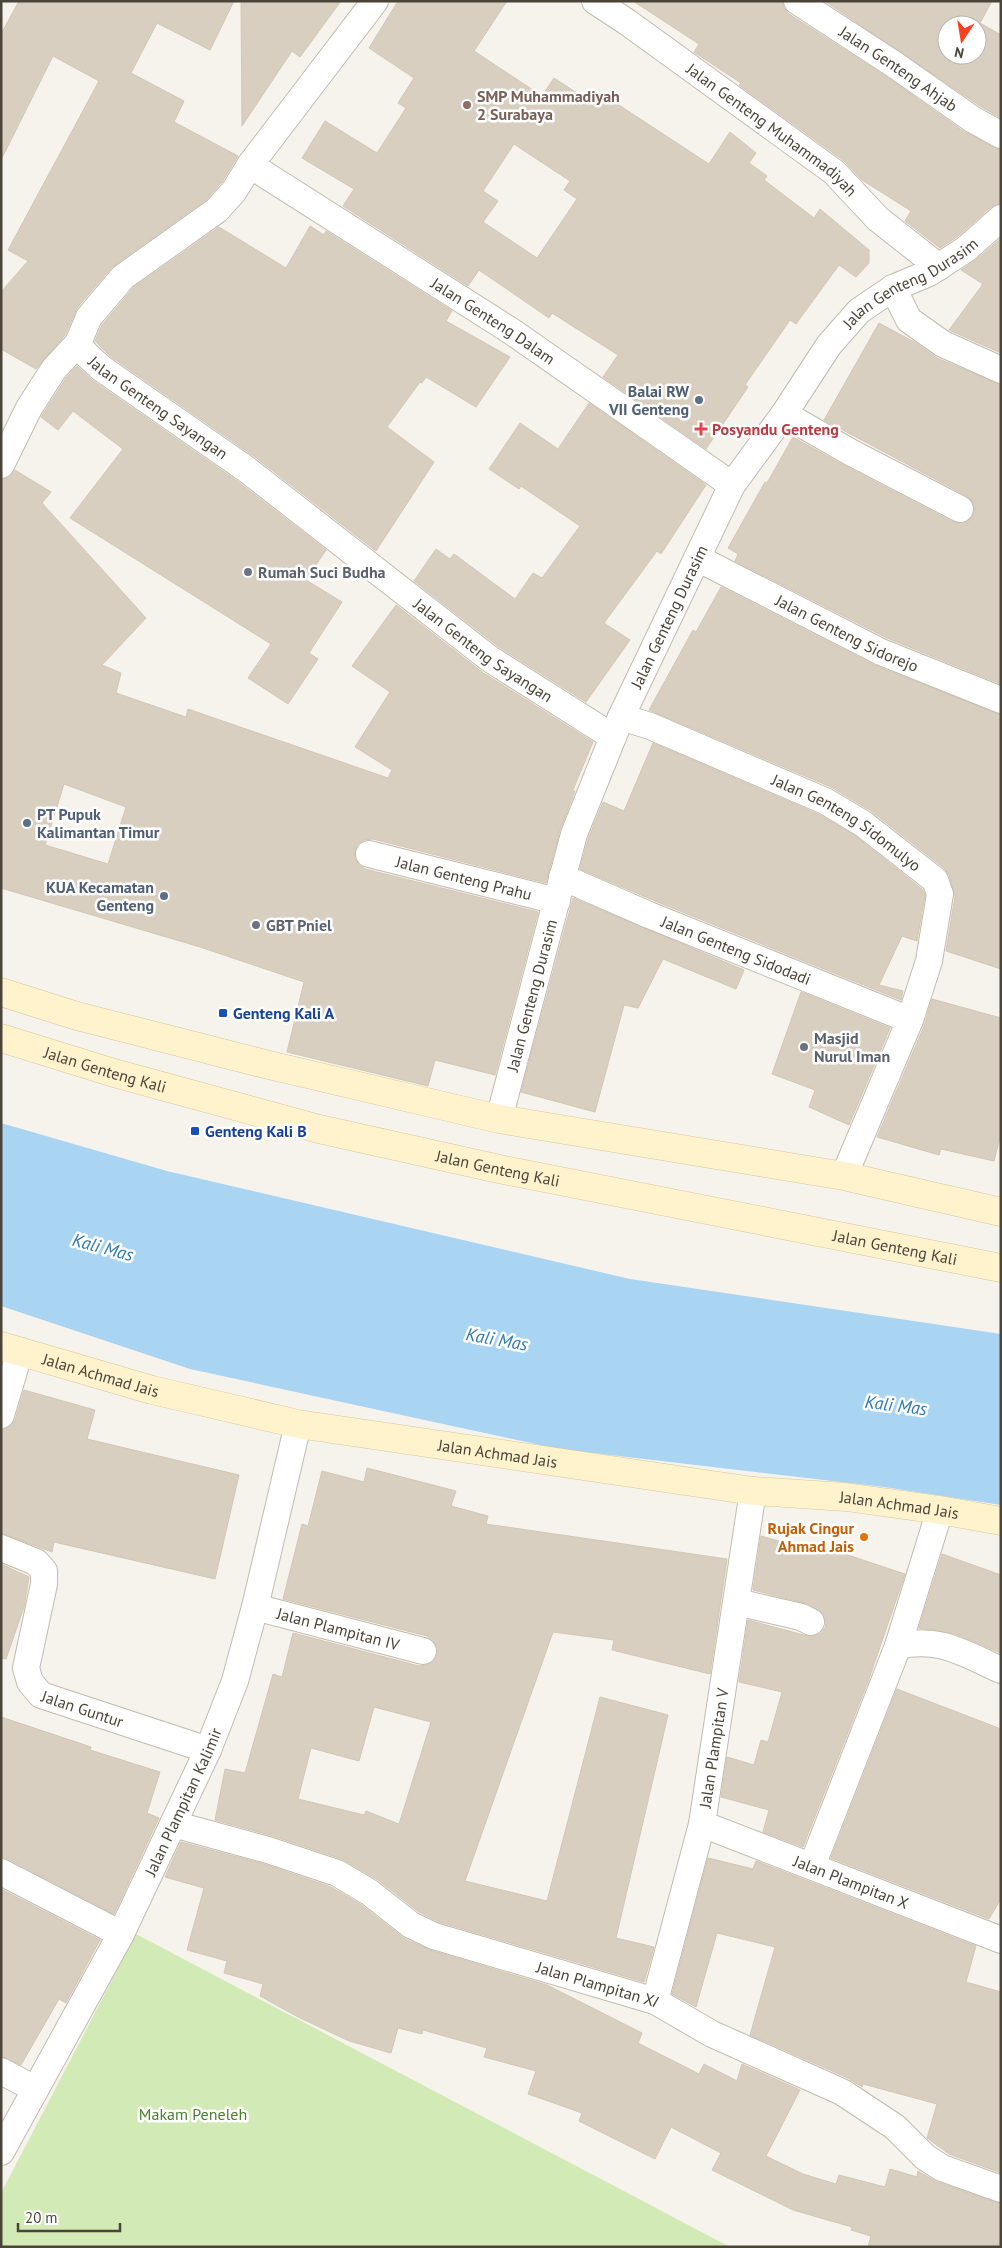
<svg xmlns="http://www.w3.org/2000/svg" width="1002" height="2248" font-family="'PT Sans',sans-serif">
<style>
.green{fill:#d2eab5}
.water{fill:#a9d4f2}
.building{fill:#d8cfc1;stroke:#d3c7b4;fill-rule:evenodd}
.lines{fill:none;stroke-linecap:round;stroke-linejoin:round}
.street-casing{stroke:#c2bbae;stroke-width:28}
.secondary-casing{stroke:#d6c79b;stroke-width:29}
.street{stroke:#fff;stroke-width:26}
.secondary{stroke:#fff3cd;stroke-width:28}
.education-dot{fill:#8d6e63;stroke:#fff;stroke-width:2}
.service-dot{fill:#5c6f8a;stroke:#fff;stroke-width:2}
.health-dot{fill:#e0444e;stroke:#fff;stroke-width:2}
.worship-dot{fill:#6b7280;stroke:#fff;stroke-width:2}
.transit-dot{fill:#1a4fb4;stroke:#fff;stroke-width:2}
.food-dot{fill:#e8710a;stroke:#fff;stroke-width:2}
.labels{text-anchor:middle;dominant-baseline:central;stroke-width:5;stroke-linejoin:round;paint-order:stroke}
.street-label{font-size:16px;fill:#4b4439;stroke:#fff}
.education-label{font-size:16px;font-weight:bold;fill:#785e54;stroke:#fff;text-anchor:start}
.service-label{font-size:16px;font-weight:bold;fill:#4e5e75;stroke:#fff;text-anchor:end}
.health-label{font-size:16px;font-weight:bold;fill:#be3a42;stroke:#fff;text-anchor:start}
.worship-label{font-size:16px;font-weight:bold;fill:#5b616d;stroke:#fff;text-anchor:start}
.transit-label{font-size:16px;font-weight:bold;fill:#164399;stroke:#fff;text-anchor:start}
.food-label{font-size:16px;font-weight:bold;fill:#c56008;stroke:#fff;text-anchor:end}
.park-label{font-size:16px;fill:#4a7f2a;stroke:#fff}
.water-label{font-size:18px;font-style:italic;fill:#2e7ab2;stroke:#fff}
</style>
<rect width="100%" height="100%" fill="#f6f3ec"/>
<path class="green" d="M136 1934 730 2247H1V2193Z"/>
<path class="water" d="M1 1123 167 1171 630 1279 1001 1334V1505L884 1487 559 1449 190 1369 1 1306Z"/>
<path class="building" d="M19 1H234L210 50 157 23 131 73 184 101 174 122 238 156 222 182 207 199 112 267 77 308 65 335 36 369 1 349V292L28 261 8 250 99 81 53 56 1 160V34Z
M241 1H341L300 57 292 51 242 126Z
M398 1H507L474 51 542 96 554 78 592 103 599 92 709 164 730 132 756 153 749 163 767 176 764 180 814 218 820 209 869 250V263L856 277 839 265 796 324 790 320 745 385 748 387 706 449 603 377 618 355 552 313 549 318 479 270 468 286 343 206 354 189 302 158 325 121 377 153 406 108 398 103 414 78 369 48ZM514 144 570 181 564 190 577 199 537 258 483 222 498 201 483 191Z
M633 1H782L784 8 789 14 887 77 963 131 1001 150V203L991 207 957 237 940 248 905 221 911 211 862 180 843 160 739 85 741 83 694 52 699 44Z
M825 1H992L980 23 1001 35V118L980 106ZM947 25H977V55H947Z
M310 226 324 235 326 231 452 311 446 321 510 357 476 407 426 377 422 383 420 382 387 427 434 462 376 551 255 457 110 356 95 341 102 325 133 288 219 227 286 268Z
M1001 238V353L949 330 983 284 961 270 976 260Z
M879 323 916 343 937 358 1001 385V684L887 638 735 561 738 554 728 548 765 482 767 483 793 437 843 465 953 522 961 524 968 521 973 516 975 508 972 501 967 496 824 420Z
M77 366 92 380 237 481 326 550 306 580 342 602 309 653 318 659 288 704 248 678 271 644 70 518 123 449 73 411 58 430 41 417 66 378Z
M589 403 706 485 661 554 657 551 604 623 630 640 586 702 499 647 414 581 436 549 450 559 454 554 515 599 533 573 542 578 580 526 521 486 519 489 489 469 520 423 558 449Z
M15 470 51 492 42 503 146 618 102 665 121 673 116 693 186 717 188 709 388 778 392 770 355 747 390 692 352 666 396 605 482 672 593 742 573 790 575 791 560 830 546 883 373 839 364 840 358 844 355 850V859L359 865 365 869 538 912 495 1075 435 1060 428 1086 287 1052 304 982 200 947 1 888V480L10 477ZM64 784 126 807 108 864 45 845Z
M721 587 874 665 1001 715V969L946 951 955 896 949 875 944 868 871 811 831 787 649 710 693 630 696 632Z
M653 743 818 814 854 835 922 889 925 895 917 941 902 936 879 985 903 991 901 1000 655 901 580 869 588 839 603 802 624 811Z
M573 898 744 970 736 989 663 959 638 1008 624 1005 595 1112 521 1092Z
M801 992 890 1028 849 1125 809 1107 815 1090 772 1074Z
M932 999 1001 1018V1133L994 1161 941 1149 939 1155 877 1137 924 1026Z
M24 1390 95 1410 87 1439 239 1475 215 1579 54 1542 52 1552 1 1533V1430L11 1426 15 1420Z
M367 1468 456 1491 451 1506 488 1516 486 1524 727 1559 710 1674 612 1650 614 1640 553 1632 465 1881 547 1901 600 1697 668 1715 616 1938 654 1947 644 1982 439 1922 419 1912 378 1880 342 1859 273 1836 215 1820 225 1769 245 1773 273 1674 282 1677 293 1633 419 1666 427 1665 434 1661 437 1655V1647L433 1640 427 1636 283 1599 302 1524 308 1526 322 1471 364 1482ZM374 1707 431 1722 399 1824 366 1811 364 1815 298 1799 311 1748 359 1761Z
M761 1536 822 1553 824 1547 905 1574 869 1679 803 1847 763 1832 769 1810 721 1797 727 1757 754 1765 761 1740 768 1742 782 1692 739 1682 748 1620 811 1637 820 1634 825 1628 826 1622 823 1613 808 1604 753 1590Z
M942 1554 1001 1575V1653L955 1634 919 1628Z
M1 1564 29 1577 24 1607 6 1659 1 1658Z
M897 1689 1001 1729V1899L989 1919 831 1858Z
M1 1717 91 1747 90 1750 160 1772 147 1813 159 1818 114 1914 8 1859 1 1857Z
M181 1842 264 1864 331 1887 360 1904 405 1939 430 1950 547 1985 642 2033 638 2043 699 2074 704 2064 737 2081 742 2064 800 2090 766 2156 803 2174 836 2184 839 2175 885 2187 890 2169 917 2177 918 2171 937 2182 1001 2204V2247H868L871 2236 851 2230 852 2227 793 2210 712 2170 721 2153 671 2127 655 2159 579 2121 582 2113 528 2094 536 2071 484 2057 487 2048 423 2030 422 2034 398 2028 391 2053 349 2041 298 2017 260 1996 263 1984 224 1973 227 1961 187 1950 204 1888 165 1877Z
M708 1858 753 1869 756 1861 976 1946 966 1982 1001 1992V2173L949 2154 927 2138 937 2104 863 2084 862 2087 848 2078 750 2035 775 1947 717 1933 696 2007 672 1994Z
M1 1889 100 1940 66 2003 59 1999 21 2065 1 2056Z"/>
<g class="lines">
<defs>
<g id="street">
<path id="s1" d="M375 1 250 165 234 191 217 210 123 277 89 317 78 343 86 354 101 368 246 469 490 659 613 737"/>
<path id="s2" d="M595 1 627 22 834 172 878 219 939 267"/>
<path id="s3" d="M797 1 895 65 972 119 1001 135"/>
<path id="s4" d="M250 165 511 331 732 485"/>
<path d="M893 288 909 320 943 344 1001 370"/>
<path d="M784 414 850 452 960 509"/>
<path d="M1 465 29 408 54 369 78 343"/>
<path id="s5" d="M697 558 881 652 1001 700"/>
<path id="s6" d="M621 717 650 726 825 801 862 823 935 880 940 894 929 961 910 1020 844 1176"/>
<path id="s7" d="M369 854 557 901"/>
<path id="s8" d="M562 877 649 915 910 1020"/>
<path id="s9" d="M499 1119 574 834 621 717 732 485 784 414 829 345 859 311 893 288 929 273 966 249 1001 218"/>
<path d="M1 1415 20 1351"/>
<path id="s10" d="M1 1548 36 1562 44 1571V1584L26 1668 30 1682 41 1695 208 1750"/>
<path d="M737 1602 801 1617 811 1622"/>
<path id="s11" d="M255 1607 423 1651"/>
<path d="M898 1646C939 1636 965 1654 1001 1670"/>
<path id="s12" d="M173 1824 268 1850 337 1873 369 1892 411 1925 434 1936 655 2001 712 2034 842 2092 895 2127 925 2157 942 2168 1001 2189"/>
<path id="s13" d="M702 1824 1001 1940"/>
<path d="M812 1866 898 1646 940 1510"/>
<path d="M1 1872 121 1934"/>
<path id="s14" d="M655 2001 702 1824 753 1491"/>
<path d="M1 2071 35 2089"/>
<path id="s15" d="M1 2152 121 1934 208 1750 235 1681 255 1607 298 1424"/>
</g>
<g id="secondary">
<path d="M1 992 77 1016 269 1065 499 1119 844 1176 1001 1212"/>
<path id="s16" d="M1 1038 114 1073 319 1129 499 1169 1001 1268"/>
<path id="s17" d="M1 1346 152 1390 298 1424 753 1491 846 1497 940 1510 1001 1521"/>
</g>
</defs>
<use href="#street" class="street-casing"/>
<use href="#secondary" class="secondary-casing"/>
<use href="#street" class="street"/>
<use href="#secondary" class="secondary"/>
</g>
<circle class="education-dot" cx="467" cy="105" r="5"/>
<g class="service-dot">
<circle cx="699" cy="400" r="5"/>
<circle cx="27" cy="823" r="5"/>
<circle cx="164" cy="896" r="5"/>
</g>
<path class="health-dot" d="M698.5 421.5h5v5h5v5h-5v5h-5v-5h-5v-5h5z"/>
<g class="worship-dot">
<circle cx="248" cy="572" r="5"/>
<circle cx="256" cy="925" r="5"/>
<circle cx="804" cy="1047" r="5"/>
</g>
<g class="transit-dot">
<rect x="218" y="1008" width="10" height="10" rx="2.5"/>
<rect x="190" y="1126" width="10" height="10" rx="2.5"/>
</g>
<circle class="food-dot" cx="864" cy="1537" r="5"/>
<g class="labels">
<g class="street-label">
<text stroke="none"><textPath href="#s3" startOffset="122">Jalan Genteng Ahjab</textPath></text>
<text stroke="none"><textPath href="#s2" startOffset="219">Jalan Genteng Muhammadiyah</textPath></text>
<text stroke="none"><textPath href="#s9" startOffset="952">Jalan Genteng Durasim</textPath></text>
<text stroke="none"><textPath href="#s4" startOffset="289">Jalan Genteng Dalam</textPath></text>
<text stroke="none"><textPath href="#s1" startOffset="562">Jalan Genteng Sayangan</textPath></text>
<text stroke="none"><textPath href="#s9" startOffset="532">Jalan Genteng Durasim</textPath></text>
<text stroke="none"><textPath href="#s5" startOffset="168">Jalan Genteng Sidorejo</textPath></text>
<text stroke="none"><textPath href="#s1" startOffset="968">Jalan Genteng Sayangan</textPath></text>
<text stroke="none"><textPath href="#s6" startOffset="250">Jalan Genteng Sidomulyo</textPath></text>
<text stroke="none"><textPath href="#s7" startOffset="98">Jalan Genteng Prahu</textPath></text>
<text stroke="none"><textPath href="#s8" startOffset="189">Jalan Genteng Sidodadi</textPath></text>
<text stroke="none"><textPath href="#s9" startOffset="128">Jalan Genteng Durasim</textPath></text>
<text stroke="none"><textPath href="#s16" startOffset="109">Jalan Genteng Kali</textPath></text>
<text stroke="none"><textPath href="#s16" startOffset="514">Jalan Genteng Kali</textPath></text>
<text stroke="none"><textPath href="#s16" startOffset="919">Jalan Genteng Kali</textPath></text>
<text stroke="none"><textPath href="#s17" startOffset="104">Jalan Achmad Jais</textPath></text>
<text stroke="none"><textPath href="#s17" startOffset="509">Jalan Achmad Jais</textPath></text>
<text stroke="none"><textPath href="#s17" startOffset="914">Jalan Achmad Jais</textPath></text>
<text stroke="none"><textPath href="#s11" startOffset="86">Jalan Plampitan IV</textPath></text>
<text stroke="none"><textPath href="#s10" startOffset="224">Jalan Guntur</textPath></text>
<text stroke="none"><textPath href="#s14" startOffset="260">Jalan Plampitan V</textPath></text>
<text stroke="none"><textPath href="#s15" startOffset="395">Jalan Plampitan Kalimir</textPath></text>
<text stroke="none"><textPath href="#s13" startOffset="160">Jalan Plampitan X</textPath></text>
<text stroke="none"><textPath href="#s12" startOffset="458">Jalan Plampitan XI</textPath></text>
</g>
<g class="education-label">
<text x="477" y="96">SMP Muhammadiyah<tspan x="477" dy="18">2 Surabaya</tspan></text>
</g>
<g class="service-label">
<text x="689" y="391">Balai RW<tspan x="689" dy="18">VII Genteng</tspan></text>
<text x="37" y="814" text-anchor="start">PT Pupuk<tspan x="37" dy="18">Kalimantan Timur</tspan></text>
<text x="154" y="887">KUA Kecamatan<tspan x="154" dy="18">Genteng</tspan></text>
</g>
<g class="health-label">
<text x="712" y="429">Posyandu Genteng</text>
</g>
<g class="worship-label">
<text x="258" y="572">Rumah Suci Budha</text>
<text x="266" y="925">GBT Pniel</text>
<text x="814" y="1038">Masjid<tspan x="814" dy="18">Nurul Iman</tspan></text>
</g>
<g class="transit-label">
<text x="233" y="1013">Genteng Kali A</text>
<text x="205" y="1131">Genteng Kali B</text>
</g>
<g class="food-label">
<text x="854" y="1528">Rujak Cingur<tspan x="854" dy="18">Ahmad Jais</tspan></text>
</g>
<g class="park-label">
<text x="193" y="2114">Makam Peneleh</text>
</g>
<g class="water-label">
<text transform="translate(103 1247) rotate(15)">Kali Mas</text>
<text transform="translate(497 1339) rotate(10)">Kali Mas</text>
<text transform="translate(896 1405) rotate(7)">Kali Mas</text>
</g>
</g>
<rect width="1002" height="2248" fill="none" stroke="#4b4439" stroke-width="5"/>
<g transform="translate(962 40) rotate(192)"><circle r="24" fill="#ffffff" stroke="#b7b4b0"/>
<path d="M0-4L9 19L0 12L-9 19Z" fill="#fc3f1d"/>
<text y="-8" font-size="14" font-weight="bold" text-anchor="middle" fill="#4b4439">N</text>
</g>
<path d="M18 2223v8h102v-8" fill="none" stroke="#4b4439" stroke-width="2.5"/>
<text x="25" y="2223" font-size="15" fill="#4b4439" stroke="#ffffff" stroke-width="4" paint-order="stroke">20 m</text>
</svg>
